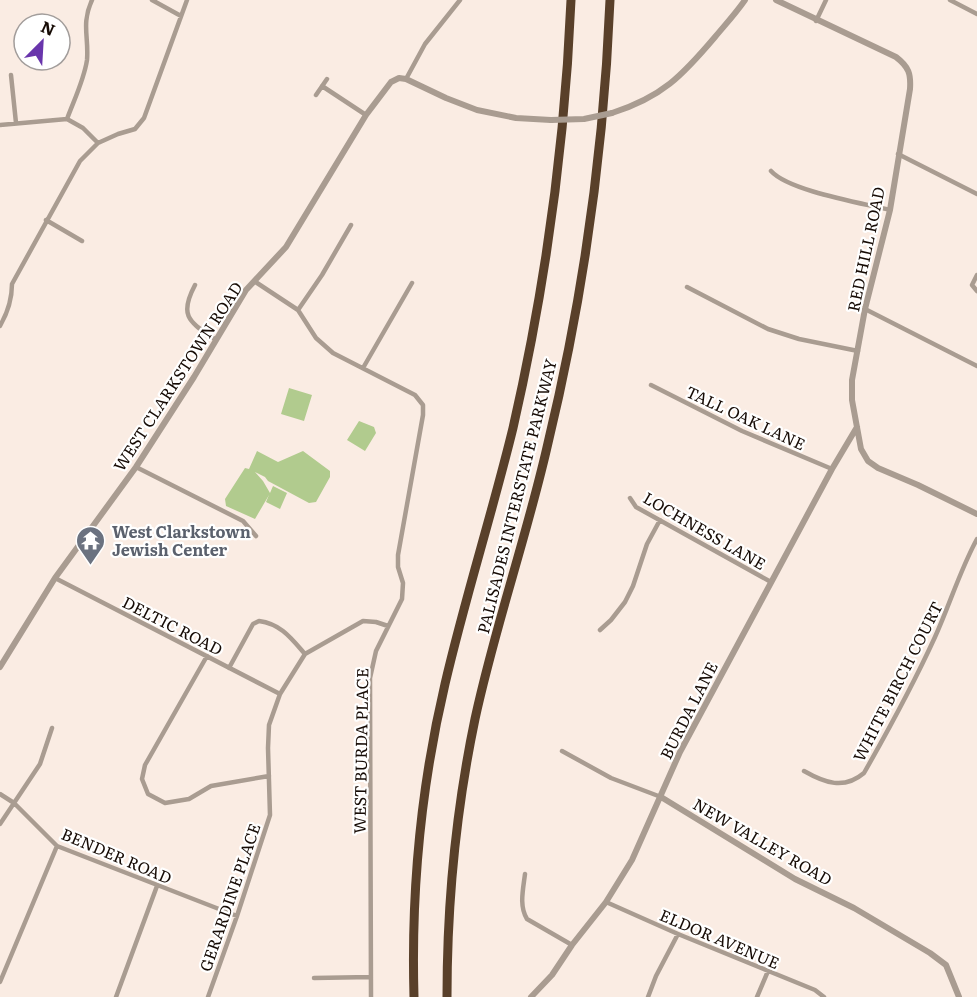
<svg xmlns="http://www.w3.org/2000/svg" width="977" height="997" font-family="Literata,serif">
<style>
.garden{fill:#b1cb8e}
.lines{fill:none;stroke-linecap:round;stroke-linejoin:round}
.minor{stroke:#a99c91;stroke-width:4.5}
.tertiary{stroke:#a99c91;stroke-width:6}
.motorway{stroke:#59402a;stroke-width:9}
.tertiary-bridge{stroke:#a99c91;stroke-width:6}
.labels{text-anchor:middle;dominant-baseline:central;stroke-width:4.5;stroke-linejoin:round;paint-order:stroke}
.street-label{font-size:16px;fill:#160b05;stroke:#fff}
.worship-label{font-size:16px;font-weight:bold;fill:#5b616d;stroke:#fff;text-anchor:start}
</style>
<rect width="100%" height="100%" fill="#faece3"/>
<path class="garden" d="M289 388 312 395 304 421 281 414Z
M359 421 374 427 376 433 365 451 347 440Z
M257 451 278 462 303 451 330 471V477L316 502 309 503 268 481 265 477 255 472 263 481 270 493 273 486 287 493 280 509 266 502 269 495 255 519 226 506 225 499 245 468 249 469Z"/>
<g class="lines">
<path class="minor" d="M152 0 181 16
M950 0 977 14
M816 21 826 0
M11 75 16 123
M406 79 425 44 460 0
M322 86 366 115
M316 95 327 79
M67 119C74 100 84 80 87 60 89 37 81 24 92 0
M0 125 67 119 83 128 98 143
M898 154 977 194
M771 171C789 191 862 203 890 210
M46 220 82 241
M977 275 972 285 977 291
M254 281 298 310 316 338 333 353 415 395 423 405V415L398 555V567L403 583 402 599 376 651 370 678 371 997
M195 285C178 317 190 322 216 340
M687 287 768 329 799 339 858 351
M865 309 977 366
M298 310 322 275 351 225
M0 326C8 312 12 300 12 284L80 161 98 143 118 134 135 129 144 118 187 0
M363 368 412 283
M651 385 742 431 832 469
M136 467 243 521 256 536
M630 498 636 507 771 582
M55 578 280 694
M600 630 611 620 625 602 633 586 647 544 660 520
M207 656 145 765 142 779 148 794 165 803 189 799 211 786 269 776
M229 668 253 624 259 621C281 624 291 638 305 654
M562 751 611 778 661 797
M804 771C825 783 844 790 864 773 889 729 914 683 935 637 950 604 960 570 977 539
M0 794 14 803 57 846 237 916
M0 824 40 764 52 728
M525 874C523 890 519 906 527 919L572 945
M606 902 678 934 815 990 824 997
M314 978 371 977
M0 982 57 846
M116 997 157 886
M208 997 237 916 270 815 268 748 269 725 280 694 305 654 363 621 376 622 388 626
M648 997 656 976 678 934
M757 997 768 971"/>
<path class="tertiary" d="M776 0 896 57C909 67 911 74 910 89L890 210 865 309 852 380V400L861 449 868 461 878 468 918 485 977 514
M612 113C662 97 682 76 715 37 725 25 736 13 745 0
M0 667 55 578 136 467 194 377 246 290 286 247 366 115 391 82 399 78 406 79 446 98 477 110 516 118 551 120
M661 797 795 879 854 908 930 953 946 965 959 997
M531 997 552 975 572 945 606 902 632 860 680 752 832 469 857 427"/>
<path class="motorway" d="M414 997C411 892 421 786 445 684 465 598 492 514 513 428 545 288 565 144 571 0
M447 997C447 904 456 810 475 719 495 626 527 536 548 443 583 298 604 149 610 0"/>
<path class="tertiary-bridge" d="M551 120 584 119 612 113"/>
</g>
<defs>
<symbol id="temple-pin" viewBox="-11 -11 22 30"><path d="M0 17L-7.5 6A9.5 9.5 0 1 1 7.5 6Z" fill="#6b7280" stroke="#fff"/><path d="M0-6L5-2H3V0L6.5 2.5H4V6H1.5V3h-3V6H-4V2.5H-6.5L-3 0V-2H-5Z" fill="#fff"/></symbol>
</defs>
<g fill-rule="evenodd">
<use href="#temple-pin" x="74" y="524" width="33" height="45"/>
</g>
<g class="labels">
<g class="street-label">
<text transform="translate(865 249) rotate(-78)">RED HILL ROAD</text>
<text transform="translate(177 376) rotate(-57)">WEST CLARKSTOWN ROAD</text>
<text transform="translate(746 417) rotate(25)">TALL OAK LANE</text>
<text transform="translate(516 496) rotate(-76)">PALISADES INTERSTATE PARKWAY</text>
<text transform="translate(705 530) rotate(30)">LOCHNESS LANE</text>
<text transform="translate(173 625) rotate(27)">DELTIC ROAD</text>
<text transform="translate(897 681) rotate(-63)">WHITE BIRCH COURT</text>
<text transform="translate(688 710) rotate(-63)">BURDA LANE</text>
<text transform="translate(360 751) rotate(-89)">WEST BURDA PLACE</text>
<text transform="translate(763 841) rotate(30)">NEW VALLEY ROAD</text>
<text transform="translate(117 855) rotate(23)">BENDER ROAD</text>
<text transform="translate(229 897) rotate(-71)">GERARDINE PLACE</text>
<text transform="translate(720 938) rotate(23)">ELDOR AVENUE</text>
</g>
<g class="worship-label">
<text x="112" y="531">West Clarkstown<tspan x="112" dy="18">Jewish Center</tspan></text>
</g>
</g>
<g transform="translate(42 42) rotate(24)"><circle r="28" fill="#ffffff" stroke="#a29d9b" stroke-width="1.5"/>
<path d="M0-4.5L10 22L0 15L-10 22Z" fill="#6935ac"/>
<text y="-9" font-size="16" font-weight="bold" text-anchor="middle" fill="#160b05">N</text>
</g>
</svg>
